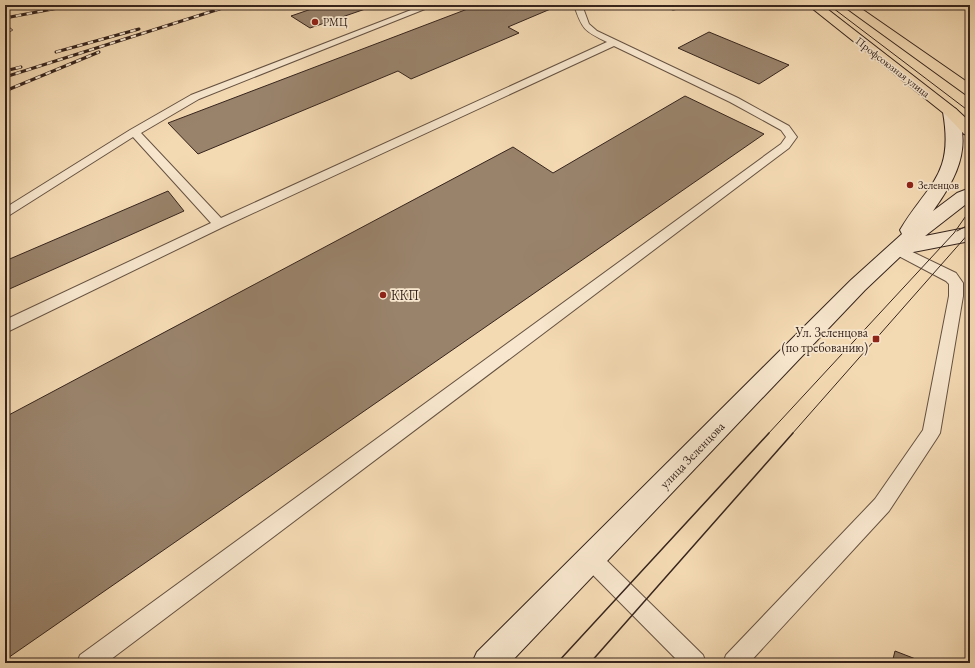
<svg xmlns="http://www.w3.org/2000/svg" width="975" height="668" font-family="'EB Garamond',serif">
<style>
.building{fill:#99836b;stroke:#36241d}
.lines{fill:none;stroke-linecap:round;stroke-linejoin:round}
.service-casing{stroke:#665242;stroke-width:2}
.secondary-casing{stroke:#36241d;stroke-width:2}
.primary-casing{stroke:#36241d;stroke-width:2}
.service{fill:#f8e7ce;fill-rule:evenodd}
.secondary{fill:#f8e7ce;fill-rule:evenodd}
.primary{fill:#f4dab3;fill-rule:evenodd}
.tram-far1{stroke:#36241d;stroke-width:1}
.tram{stroke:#36241d;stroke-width:1.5}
.rail-casing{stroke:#36241d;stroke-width:3}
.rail{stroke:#f8e7ce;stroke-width:2;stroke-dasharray:5.5;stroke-linecap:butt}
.poi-dot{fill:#8f2418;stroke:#f8e7ce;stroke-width:1.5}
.labels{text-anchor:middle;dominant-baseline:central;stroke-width:3.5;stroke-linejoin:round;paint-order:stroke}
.far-poi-label{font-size:11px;fill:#36241d;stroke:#f8e7ce;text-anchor:start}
.far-street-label{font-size:11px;fill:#36241d;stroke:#f8e7ce}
.poi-label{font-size:13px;fill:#36241d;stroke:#f8e7ce;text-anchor:start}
.street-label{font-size:13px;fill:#36241d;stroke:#f8e7ce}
</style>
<rect width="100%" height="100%" fill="#f4dab3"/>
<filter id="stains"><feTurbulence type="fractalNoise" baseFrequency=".005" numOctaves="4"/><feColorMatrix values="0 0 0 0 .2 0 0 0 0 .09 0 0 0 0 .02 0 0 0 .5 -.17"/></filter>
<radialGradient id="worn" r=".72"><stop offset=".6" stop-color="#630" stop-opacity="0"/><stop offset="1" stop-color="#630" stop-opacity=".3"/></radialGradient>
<path class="building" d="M323 5H377L310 28 291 16Z
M478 5H560L508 27 519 33 411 79 398 71 198 154 168 123Z
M656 5H689L685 8 673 10Z
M709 32 789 65 759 84 678 48Z
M685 96 764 134 5 660V417L513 147 553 173Z
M168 191 184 211 5 291V261Z
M895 651 926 663H892Z"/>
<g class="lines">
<defs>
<path id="service" d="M424 5H435L199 99 141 133 221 218 607 42C584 31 582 29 574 5H582L589 24 597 31 738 98 789 126 797 137 789 148 106 663H77L80 655 781 144 786 137 781 130 730 102 614 46 223 227 5 333V320L211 223 133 137 5 218V208L130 130 191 95Z
M8 27 12 30 5 34V28Z
M896 244 956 273 963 283V296L940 433 937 438 889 511 749 663H723L726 655 875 499 923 430 949 296V284L946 281 891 252 889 249 891 246Z
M591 549 598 552 703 655 706 663H680L584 566 581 559 584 552Z"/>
<path id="secondary" d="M951 107 956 109C960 114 960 120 961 126 968 158 951 186 933 211L957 193 970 188V201L925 236 970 227V241L903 254 865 290 510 663H472L477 652 851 280 902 234 900 230C929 182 954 176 943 112L946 109Z"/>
<path id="primary" d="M808 5H822L956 109 970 122V136L964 134 946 115Z
M842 5H856L970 84V95L965 94Z"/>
</defs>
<use href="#service" class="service-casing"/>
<use href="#secondary" class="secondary-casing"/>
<use href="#primary" class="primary-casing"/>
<use href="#service" class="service"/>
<use href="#secondary" class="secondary"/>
<use href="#primary" class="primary"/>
<path class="tram-far1" d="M829 5 970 112
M957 231 970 224
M768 434 954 233 970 210
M792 434 970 232"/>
<path class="tram" d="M557 663 769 433
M590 663 793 433"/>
<defs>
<path id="rail" d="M5 8 21 5
M5 18 74 5
M56 52 139 29
M5 71 21 67
M5 77 232 5
M5 91 99 52"/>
</defs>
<use href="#rail" class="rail-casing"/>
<use href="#rail" class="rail"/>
</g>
<g class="poi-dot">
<circle cx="315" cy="22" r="4"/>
<circle cx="910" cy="185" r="4"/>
<circle cx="383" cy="295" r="4"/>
<rect x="872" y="335" width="8" height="8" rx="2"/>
</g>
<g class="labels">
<g class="far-poi-label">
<text x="323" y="22">РМЦ</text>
<text x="918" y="185">Зеленцов</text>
</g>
<g class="far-street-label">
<text transform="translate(893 67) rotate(38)">Профсоюзная улица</text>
</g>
<g class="poi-label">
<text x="391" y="295">ККП</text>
<text x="868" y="332" text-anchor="end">Ул. Зеленцова<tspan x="868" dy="15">(по требованию)</tspan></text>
</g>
<g class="street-label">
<text transform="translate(692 455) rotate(-46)">улица Зеленцова</text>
</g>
</g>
<rect width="975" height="668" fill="none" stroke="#f4dab3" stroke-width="20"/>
<rect x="6" y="6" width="963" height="656" fill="none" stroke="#36241d" stroke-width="2"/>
<rect x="10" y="10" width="955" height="648" fill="none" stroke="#36241d"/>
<rect width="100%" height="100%" filter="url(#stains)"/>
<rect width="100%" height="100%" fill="url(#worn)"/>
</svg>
